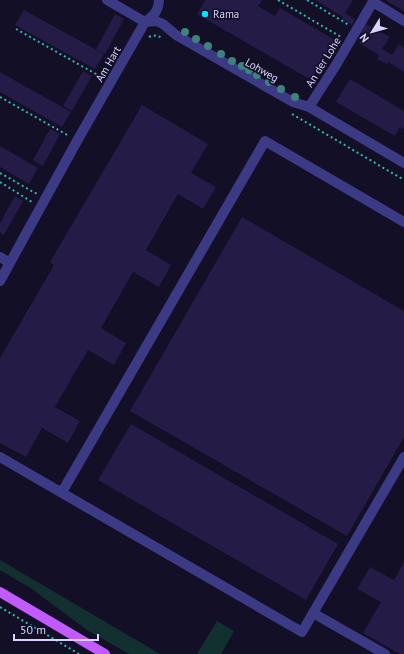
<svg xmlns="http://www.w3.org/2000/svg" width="404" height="654" font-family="'PT Sans',sans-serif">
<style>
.green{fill:#12302f}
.building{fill:#241b47}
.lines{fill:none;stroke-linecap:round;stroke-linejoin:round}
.path{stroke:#2fb8b0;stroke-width:2;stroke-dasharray:2 3;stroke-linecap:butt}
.minor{stroke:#3d3a85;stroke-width:10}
.major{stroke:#c25bff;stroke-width:10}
.tree{fill:#3d827b}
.poi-dot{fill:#00e5ff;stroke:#130f26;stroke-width:1.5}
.labels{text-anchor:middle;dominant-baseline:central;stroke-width:3.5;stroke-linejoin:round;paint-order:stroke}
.poi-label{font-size:11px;fill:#d9d4ff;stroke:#130f26;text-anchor:start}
.street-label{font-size:11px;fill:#d9d4ff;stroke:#130f26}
</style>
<rect width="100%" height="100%" fill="#130f26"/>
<path class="green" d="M0 560 160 654H129L87 630 32 589 0 570Z
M217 621 234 631 221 654H197Z"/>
<path class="building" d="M205 0H262L258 6 275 16 280 8 335 40 311 80 197 14Z
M315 0H353L345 13 355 19 352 25 342 19 343 17Z
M387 0H404V11L387 1Z
M24 10 104 54 95 69 15 25Z
M115 14 124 19 105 54 96 49Z
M365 24 369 26H370L390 37 382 49 392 55 399 44 404 47V72L388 62 387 64 377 59 379 55 359 43 364 34 360 32Z
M83 71 92 76 72 111 63 106Z
M0 72 71 112 62 127 0 92Z
M350 79 404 111V129L400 127 395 136 336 102Z
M142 105 208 144 191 173 216 187 203 209 178 194 146 250 171 265 159 287 133 272 101 328 126 343 114 365 88 350 55 407 80 421 68 443 42 428 26 457 0 443V358L54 265 50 262Z
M50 129 60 134 43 166 33 160Z
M0 146 38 168 29 184 0 167Z
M15 196 23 201 4 235 0 233V223Z
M242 217 404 311V437L347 536 130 411Z
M131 424 338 544 306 600 98 480Z
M404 562V654H400L363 633 381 602 357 589 370 567 394 580Z"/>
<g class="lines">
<path class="path" d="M278 0 341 37
M307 0 349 25
M16 29 103 78
M149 37C154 35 157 35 162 38
M0 97 69 136
M292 114 404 180
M0 173 37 194
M0 182 32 202
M0 607 79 654"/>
<path class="minor" d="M107 0 145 22 156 21 163 24 176 35 293 102 309 107 404 163
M373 2 404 21
M309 107 336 65 374 0
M0 257 10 263
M0 281 77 141 145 22C154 15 158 12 159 0
M0 457 302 632 404 457
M62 492 265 141 404 222
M313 613 385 654"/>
<path class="major" d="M0 592 105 654"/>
</g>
<g class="tree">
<circle cx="185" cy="32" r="4"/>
<circle cx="196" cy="39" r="4"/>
<circle cx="208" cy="46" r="4"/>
<circle cx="221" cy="54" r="4"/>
<circle cx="232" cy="61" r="4"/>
<circle cx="242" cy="66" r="4"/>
<circle cx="249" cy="70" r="4"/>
<circle cx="257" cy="75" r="4"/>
<circle cx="269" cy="82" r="4"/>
<circle cx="281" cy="89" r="4"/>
<circle cx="295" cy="97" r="4"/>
</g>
<circle class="poi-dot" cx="205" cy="14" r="4"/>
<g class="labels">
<g class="poi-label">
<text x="213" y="14">Rama</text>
</g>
<g class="street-label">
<text transform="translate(323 62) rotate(-58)">An der Lohe</text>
<text transform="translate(108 64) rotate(-60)">Am Hart</text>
<text transform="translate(262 70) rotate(30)">Lohweg</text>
</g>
</g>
<g transform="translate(372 32) rotate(233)" stroke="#130f26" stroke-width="3" paint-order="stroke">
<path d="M0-3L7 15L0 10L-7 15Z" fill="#d9d4ff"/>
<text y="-6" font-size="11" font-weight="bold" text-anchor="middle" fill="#d9d4ff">N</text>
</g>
<path d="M14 634v6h84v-6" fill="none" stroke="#d9d4ff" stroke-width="2"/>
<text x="20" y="634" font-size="12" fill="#d9d4ff" stroke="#130f26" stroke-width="3" paint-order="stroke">50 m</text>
</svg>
